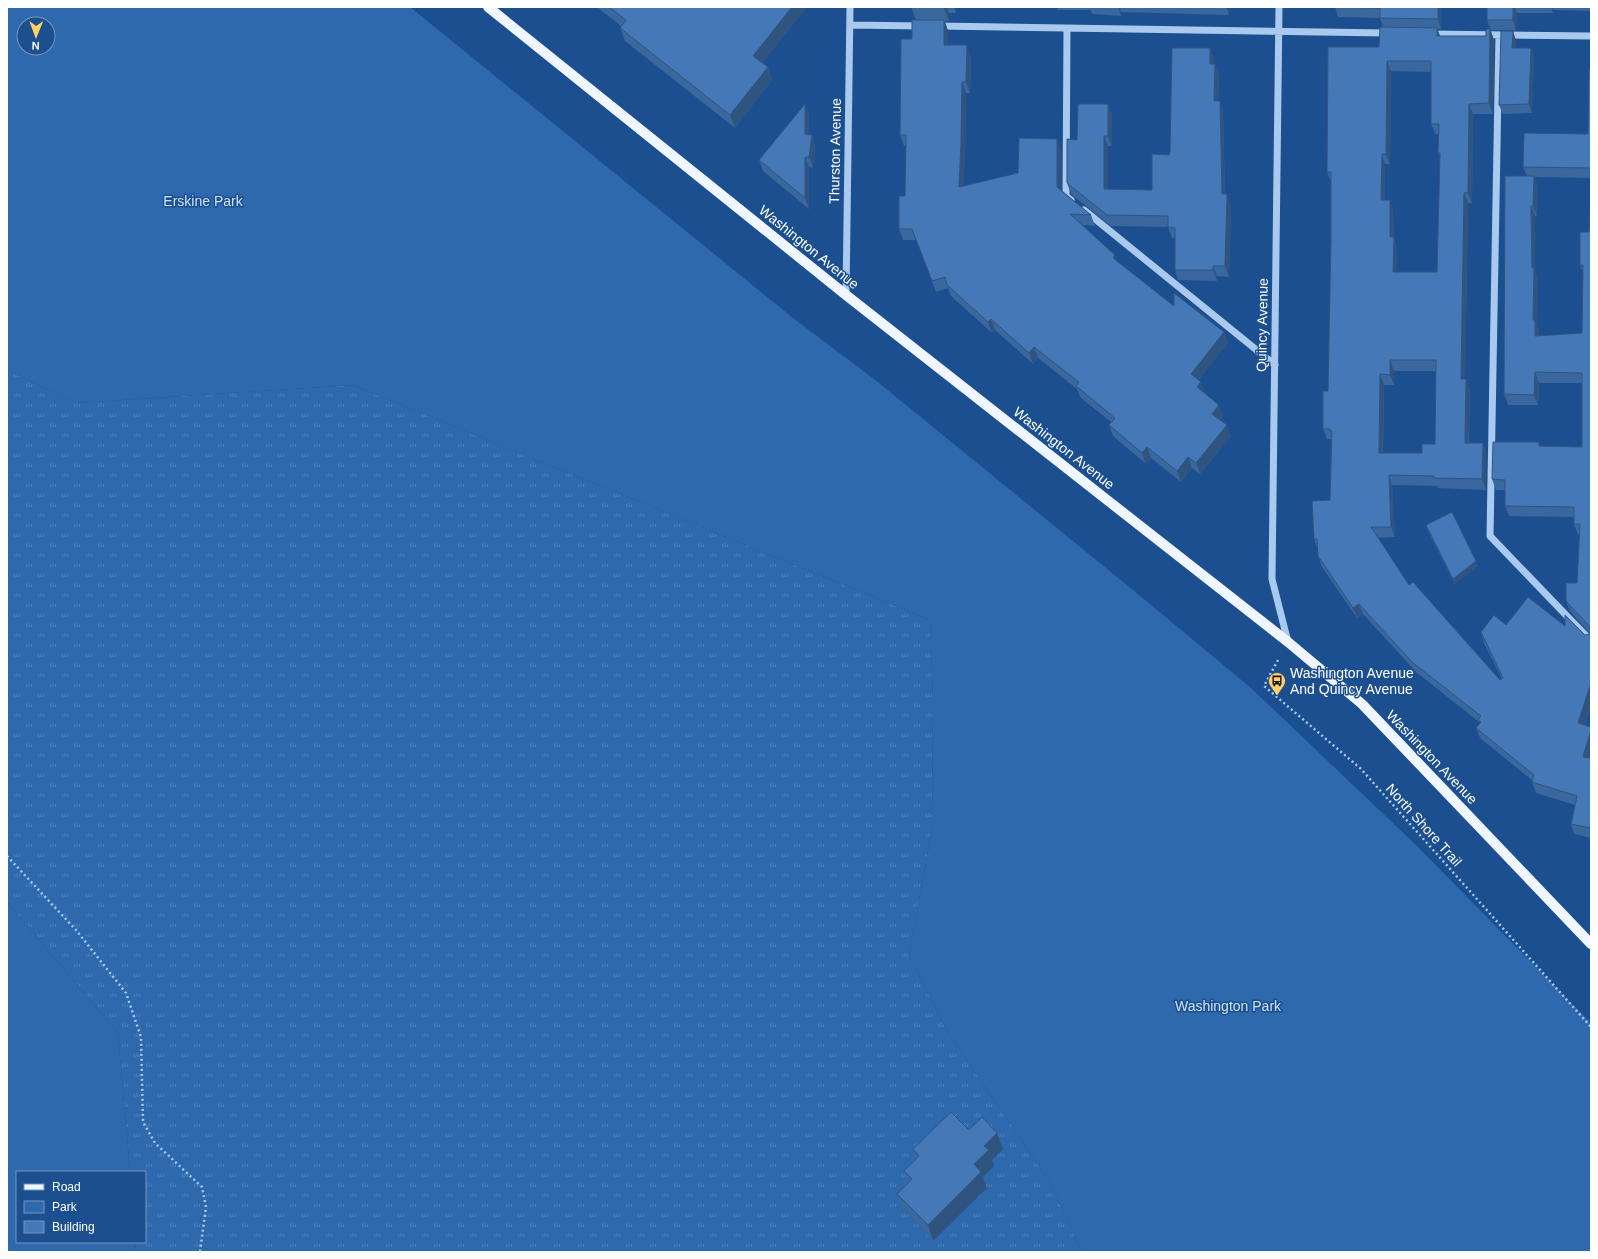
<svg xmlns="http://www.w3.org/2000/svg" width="1598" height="1259" font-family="Helvetica,sans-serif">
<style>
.grass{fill:url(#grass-tufts)}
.green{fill:#2e69ad;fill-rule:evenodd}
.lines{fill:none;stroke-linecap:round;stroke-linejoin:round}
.path{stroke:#a9c9ee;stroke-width:2.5;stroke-dasharray:2 3;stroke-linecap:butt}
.minor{stroke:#a9c9ee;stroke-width:7}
.major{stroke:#f0f6ff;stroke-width:10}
.wall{fill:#3a679d;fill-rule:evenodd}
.shaded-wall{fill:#305480}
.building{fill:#4478b7;stroke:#305480;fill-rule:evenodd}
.labels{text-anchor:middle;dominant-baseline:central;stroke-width:3;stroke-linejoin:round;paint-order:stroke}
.street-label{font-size:14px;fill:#fff;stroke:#1b4f8f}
.park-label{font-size:14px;fill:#cfe3fa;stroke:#1b4f8f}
.poi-label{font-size:14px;fill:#fff;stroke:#1b4f8f;text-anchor:start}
</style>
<defs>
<pattern id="grass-tufts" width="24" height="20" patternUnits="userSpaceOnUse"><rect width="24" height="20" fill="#2e69ad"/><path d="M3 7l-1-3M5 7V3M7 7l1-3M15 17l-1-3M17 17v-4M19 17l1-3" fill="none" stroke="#4d80b9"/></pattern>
</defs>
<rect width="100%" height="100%" fill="#1b4f8f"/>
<path class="grass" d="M7 370 76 403 353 385 930 620 933 700 932 829 909 955 947 1031 1050 1182 1082 1252H136L135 1242H145V1172H130L118 1033 7 902Z"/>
<path class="green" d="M7 7H410L793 318 874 379 1133 590 1251 688 1417 846 1591 1023V1252H1082L1050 1182 947 1031 909 955 932 829 933 700 930 620 353 385 76 403 7 370ZM24 24H48V48H24Z
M7 902 118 1033 130 1172H17V1242H135L136 1252H7Z"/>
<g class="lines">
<path class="path" d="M1278 660 1264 686 1361 769 1591 1027
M7 856 76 930 126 993 141 1037 143 1122 155 1143 202 1187 206 1207 200 1252"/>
<path class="minor" d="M1279 7 1272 579 1288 642
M850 25 921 26
M938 26 1387 33
M1067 29 1066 196 1071 200
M1430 34 1591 36
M1499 35 1490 536 1591 641
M1084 210 1275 365
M846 295 850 7"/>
<path class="major" d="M488 7 846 295 1288 642 1362 704 1591 944"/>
</g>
<path class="wall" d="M597 7H807L762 63 768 67 772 80 735 128 625 41 620 28 621 26Z
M911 7H956V13H949V21H945L948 31V45L971 56 970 93H966L965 154 963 186 1018 173 1061 150V190L1091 215 1095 226 1083 225 1118 262 1174 306 1224 332 1228 343 1198 380 1205 393 1223 416 1220 420 1231 436 1200 474 1192 468 1181 482 1151 458 1146 464 1113 436 1109 425 1111 422 1080 397 1077 389 1038 358 1033 364 995 330 992 333 951 296 948 288 936 292 916 240H903L899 229 905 196 906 146H904L900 135 912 39 916 20Z
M1057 7H1229V15L1121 12V16L1092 14 1091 10H1058Z
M1335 7H1442L1441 29H1437L1440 36H1486L1490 29 1494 40 1493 114H1473L1472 203H1468L1465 379H1466L1470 390 1469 443H1483L1486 453V490L1438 488 1437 486 1392 485 1395 537 1378 538 1409 585 1500 680 1502 679 1484 643 1481 632 1506 625 1565 626 1585 635 1590 634 1570 611 1566 601 1577 583 1579 535H1578L1574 524V517L1509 516 1505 506V490H1496L1492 479 1539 442 1540 446 1582 447V383H1539L1538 405H1508L1504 394 1527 176 1523 167 1588 134 1591 70V178L1534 177 1538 187 1537 216H1535V273L1538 278 1537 325 1539 330V336L1582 333 1583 273 1580 265 1589 232 1591 190V706L1585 725 1591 727V753L1589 758H1591V838L1574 834 1571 824 1575 805 1536 793 1532 782 1533 781 1480 738 1476 728 1480 723 1479 722 1416 672 1363 614 1357 618 1322 567 1318 556 1317 548 1314 539 1330 500 1331 439H1327L1323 429 1328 391 1331 240V182L1327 172 1379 47 1383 27 1380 18 1338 17ZM1391 71 1431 72V124L1435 134H1438V153L1440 157 1437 272H1397V248L1394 237 1393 211 1390 200H1385V164H1390ZM1394 371H1436L1435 444 1422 453H1383L1384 385H1394Z
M1487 7H1591V11L1553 10V13H1517L1516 30H1491L1487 20Z
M1516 40V48L1534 57 1532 113 1503 114 1499 105Z
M1210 48 1214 59V64L1219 75 1218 101 1223 111 1225 194 1231 205 1229 277 1217 276V281L1178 280 1175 270V238H1172L1168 227 1111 226 1071 194 1067 183 1077 140 1112 114V146H1108V189L1152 190 1169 155Z
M805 104 809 115V135H812L815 146 813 168 809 167V209L763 171 759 160Z
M1426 525 1478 566 1455 584 1428 531Z
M969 1130 997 1133 1003 1149 992 1160 994 1166 983 1177 987 1188 933 1241 903 1210 897 1194 908 1183 904 1171 916 1159 913 1149Z"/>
<path class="shaded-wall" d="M792 7H807L758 68 753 56Z
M943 7H947L949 13V21Z
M954 7H956V13Z
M1118 7H1120L1121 12V16Z
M1226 7H1229V15Z
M1438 7H1442L1441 29 1438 19Z
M1513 7H1515L1517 13 1516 30 1513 20Z
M1551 7H1552L1553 10V13Z
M944 20 948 31V56L944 45Z
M1437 28 1441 39 1437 36Z
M1490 29 1494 40 1493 114 1489 103Z
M1513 31 1516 40V57L1512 48Z
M967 45 971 56 970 93 966 82Z
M1210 48 1214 59V75L1210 64Z
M1531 48 1534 57 1532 113 1529 104Z
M1387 61 1391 71 1390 164 1386 154Z
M1215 64 1219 75 1218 111 1214 101Z
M768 67 772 80 735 128 730 115Z
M962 82 966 93 965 154 963 198 959 187Z
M1220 101 1223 111 1225 204 1222 194Z
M805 104 809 115V145L805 134Z
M1108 104 1112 114V146L1108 136Z
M1469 104 1473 114 1472 203 1468 193Z
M812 135 815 146 813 168 809 157Z
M1104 136 1108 146V200L1104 189Z
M1057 139 1061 150V198L1057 187Z
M1382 154 1385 164V211L1381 200Z
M805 157 809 167V209L805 198Z
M1534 176 1538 187 1537 216 1533 206Z
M1464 193 1468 203 1465 390 1461 379Z
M1227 194 1231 205 1229 277 1225 266Z
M1390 200 1393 211 1394 241V237L1397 248V282L1393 272 1390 237Z
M1531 206 1535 216V273L1538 278 1537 325 1539 330V347L1535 336 1533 320Z
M1115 255 1119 266 1113 258Z
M1213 266 1217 276V281L1213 270Z
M991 319 995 330 992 333 988 322Z
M1224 332 1228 343 1195 385 1191 374Z
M1034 347 1038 358 1033 364 1029 353Z
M1390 360 1394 371V385L1390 375Z
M1535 372 1539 383 1538 405 1534 395Z
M1380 374 1384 385 1382 463 1379 453Z
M1466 379 1470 390 1468 453 1465 443Z
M1201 382 1205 393 1197 387Z
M1219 405 1223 416 1216 425 1212 414Z
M1227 425 1231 436 1200 474 1196 463Z
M1483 443 1486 453V490L1482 479Z
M1147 447 1151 458 1146 464 1142 453Z
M1188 457 1192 468 1181 482 1177 471Z
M1389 475 1392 485 1395 537 1391 527Z
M1476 561 1478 566 1455 584 1453 579Z
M1359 604 1363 614 1357 618 1353 608Z
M1591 683V706L1582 733 1578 723Z
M1591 730V753L1587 767 1583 757Z
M997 1133 1003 1149 992 1160 994 1166 983 1177 987 1188 933 1241 928 1225 974 1164 984 1146Z"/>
<path class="building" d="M609 7H792L753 56 768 67 730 115 620 28 626 20Z
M1335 7H1438V19L1380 18V8Z
M1487 7H1513V20H1487Z
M912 20H944V45H967L966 82H962L961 143 959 187 1018 173 1019 138 1057 139V187L1091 215 1070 214 1115 255 1113 258 1174 306V293L1224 332 1191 374 1201 382 1197 387 1219 405 1212 414 1227 425 1196 463 1188 457 1177 471 1147 447 1142 453 1109 425 1115 418 1076 386 1079 382 1034 347 1029 353 991 319 988 322 947 285 945 277 932 281 912 229H899V196H905L906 135H900L901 39H912Z
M1380 27 1437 28V36H1486V29H1490L1489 103 1469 104 1468 193H1464L1461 379H1466L1465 443H1483L1482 479 1434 478V476L1389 475 1391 527H1371L1409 585 1413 582 1500 680 1503 678 1481 632 1494 615 1506 625 1528 597 1565 626V615L1585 635 1590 634 1591 632V683L1578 723 1591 727V730L1583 757 1591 758V828L1571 824 1577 796 1532 782 1534 775 1476 728 1481 722 1478 720 1481 716 1412 662 1359 604 1353 608 1318 556 1317 539H1314L1312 501 1330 500 1332 431H1330V429H1323V391H1328L1331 240V172H1327L1328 47H1379ZM1387 61H1431V124H1439L1438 153H1440L1437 272H1393L1394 237H1390V200H1381L1382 154H1386ZM1390 360H1436L1435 444H1422V453H1379L1380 374 1390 375Z
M1501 31H1513L1512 48H1531L1529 104 1499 105Z
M1172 48H1210V64H1215L1214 101H1220L1222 194H1227L1225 266H1213V270H1175V228L1168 227V216L1107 215 1067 183V139L1077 140 1078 104H1108V136H1104V189L1152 190V154L1169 155 1170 152Z
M1589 70H1591V168L1523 167 1524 133 1588 134Z
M805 104V134L812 135 809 157H805V198L759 160Z
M1505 176H1534L1533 206H1531L1532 268H1534L1533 320H1535V336L1582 333 1583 265H1580V232H1589L1591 190V628L1566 601V583H1577L1580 524H1574V507L1505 506V480L1492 479 1493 442H1539V446L1582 447V373L1535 372 1534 395 1504 394Z
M1452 512 1476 561 1453 579 1426 525Z
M951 1112 969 1130 982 1117 997 1133 984 1146 989 1150 974 1164 981 1172 928 1225 897 1194 912 1179 904 1171 919 1156 913 1149Z"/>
<defs>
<symbol id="bus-pin" viewBox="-11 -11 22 30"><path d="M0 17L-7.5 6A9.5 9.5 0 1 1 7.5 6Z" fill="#ffd166" stroke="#1b4f8f"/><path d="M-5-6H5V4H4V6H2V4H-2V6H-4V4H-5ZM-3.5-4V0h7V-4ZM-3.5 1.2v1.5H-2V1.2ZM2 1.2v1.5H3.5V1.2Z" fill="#111"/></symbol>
</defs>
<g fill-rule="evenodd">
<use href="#bus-pin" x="1267" y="671" width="20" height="27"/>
</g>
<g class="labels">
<g class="street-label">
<text transform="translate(835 151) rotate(-89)">Thurston Avenue</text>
<text transform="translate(809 247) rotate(39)">Washington Avenue</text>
<text transform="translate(1262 325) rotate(-89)">Quincy Avenue</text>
<text transform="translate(1064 448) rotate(38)">Washington Avenue</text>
<text transform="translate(1432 757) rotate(46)">Washington Avenue</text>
<text transform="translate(1424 825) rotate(48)">North Shore Trail</text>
</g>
<g class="park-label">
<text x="203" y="201">Erskine Park</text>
<text x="1228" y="1006">Washington Park</text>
</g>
<g class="poi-label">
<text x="1290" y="673">Washington Avenue<tspan x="1290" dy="16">And Quincy Avenue</tspan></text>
</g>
</g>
<rect width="1598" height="1259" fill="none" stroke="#ffffff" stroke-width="16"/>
<rect x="16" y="1171" width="130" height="72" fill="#1b4f8f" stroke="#7695bc"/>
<rect x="24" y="1184" width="20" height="6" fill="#f0f6ff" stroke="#7695bc"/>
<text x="52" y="1191" font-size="12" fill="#ffffff">Road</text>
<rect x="24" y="1201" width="20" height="12" fill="#2e69ad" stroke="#7695bc"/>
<text x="52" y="1211" font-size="12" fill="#ffffff">Park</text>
<rect x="24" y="1221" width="20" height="12" fill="#4478b7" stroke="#7695bc"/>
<text x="52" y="1231" font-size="12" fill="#ffffff">Building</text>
<g transform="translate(36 36) rotate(181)"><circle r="19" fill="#1b4f8f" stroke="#7695bc"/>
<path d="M0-3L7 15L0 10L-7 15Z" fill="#ffd166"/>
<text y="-6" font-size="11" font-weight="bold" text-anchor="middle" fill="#ffffff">N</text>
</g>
</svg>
